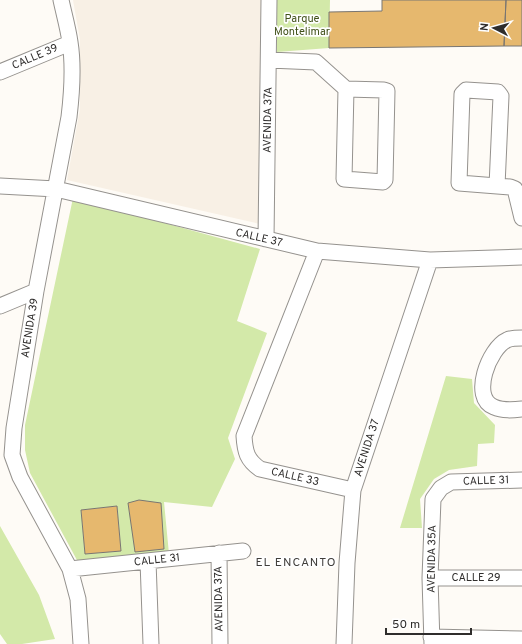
<svg xmlns="http://www.w3.org/2000/svg" width="522" height="644" font-family="Overpass,sans-serif">
<style>
.built{fill:#f8f0e5}
.green{fill:#d3e9a9;fill-rule:evenodd}
.building{fill:#e6b86e;stroke:#797672}
.lines{fill:none;stroke-linecap:round;stroke-linejoin:round}
.minor-casing{stroke:#95928e;stroke-width:17}
.minor{stroke:#fff;stroke-width:15}
.labels{text-anchor:middle;dominant-baseline:central;stroke-width:3.5;stroke-linejoin:round;paint-order:stroke}
.park-label{font-size:11px;fill:#415119;stroke:#fff}
.street-label{font-size:11px;fill:#2f2d2c;stroke:#fff}
.neighbourhood-label{font-size:12px;letter-spacing:1px;fill:#413e3b;stroke:#fff}
</style>
<rect width="100%" height="100%" fill="#fefbf6"/>
<path class="built" d="M73 0H263L260 224 67 180 80 109V40Z"/>
<path class="green" d="M277 0H330L329 48 277 52Z
M73 198 260 249 237 321 267 333 228 438 235 459 212 507 164 502 169 554 78 562 30 473 25 450V425ZM117 506 121 551 85 554 81 510Z
M446 376 472 379 474 403 495 425 494 443 478 444 477 466 449 470 434 479 420 499 422 528H400Z
M0 526 39 595 55 639 22 644H7L0 634Z"/>
<path class="building" d="M382 0H506L504 46 329 48V12L382 11Z
M506 0H522V46H504Z
M139 500 161 503 164 549 135 552 128 503Z
M117 506 121 551 85 554 81 510Z"/>
<g class="lines">
<defs>
<path id="minor" d="M61 0C64 14 68 28 70 42 74 67 72 92 69 117L36 291 14 428 12 455 20 477 70 569 78 599 81 644
M269 60 316 62 346 89 384 90 387 91 385 180 383 182 344 179 346 89
M0 72 70 43
M0 186 56 189 317 251 430 260 522 257
M497 186 501 96 498 92 466 90 462 94 459 183 510 187 515 189 522 218
M266 239 269 0
M317 251 244 436C245 452 247 460 260 469L353 490
M0 306 36 291
M522 338C518 338 511 338 507 340 489 348 470 398 494 407 503 411 513 410 522 409
M219 553 220 644
M148 561 151 644
M70 569 243 551
M430 578H522
M431 637 522 639
M344 644 347 563 353 490 430 260
M432 644 430 578 433 499 441 488 451 482 522 480"/>
</defs>
<use href="#minor" class="minor-casing"/>
<use href="#minor" class="minor"/>
</g>
<g class="labels">
<g class="park-label">
<text x="302" y="19">Parque<tspan x="302" dy="13">Montelimar</tspan></text>
</g>
<g class="street-label">
<text transform="translate(35 57) rotate(-23)">CALLE 39</text>
<text transform="translate(268 120) rotate(-89)">AVENIDA 37A</text>
<text transform="translate(259 238) rotate(13)">CALLE 37</text>
<text transform="translate(30 328) rotate(-81)">AVENIDA 39</text>
<text transform="translate(367 448) rotate(-72)">AVENIDA 37</text>
<text transform="translate(295 477) rotate(13)">CALLE 33</text>
<text transform="translate(486 481) rotate(-2)">CALLE 31</text>
<text transform="translate(432 559) rotate(-89)">AVENIDA 35A</text>
<text transform="translate(157 560) rotate(-6)">CALLE 31</text>
<text x="476" y="578">CALLE 29</text>
<text transform="translate(219 599) rotate(-91)">AVENIDA 37A</text>
</g>
<g class="neighbourhood-label">
<text x="296" y="563">EL ENCANTO</text>
</g>
</g>
<g transform="translate(494 28) rotate(276)" stroke="#ffffff" stroke-width="3" paint-order="stroke">
<path d="M0-3L7 15L0 10L-7 15Z" fill="#2f2d2c"/>
<text y="-6" font-size="11" font-weight="bold" text-anchor="middle" fill="#2f2d2c">N</text>
</g>
<path d="M386 628v6h85v-6" fill="none" stroke="#2f2d2c" stroke-width="2"/>
<text x="392" y="628" font-size="12" fill="#2f2d2c" stroke="#ffffff" stroke-width="3" paint-order="stroke">50 m</text>
</svg>
